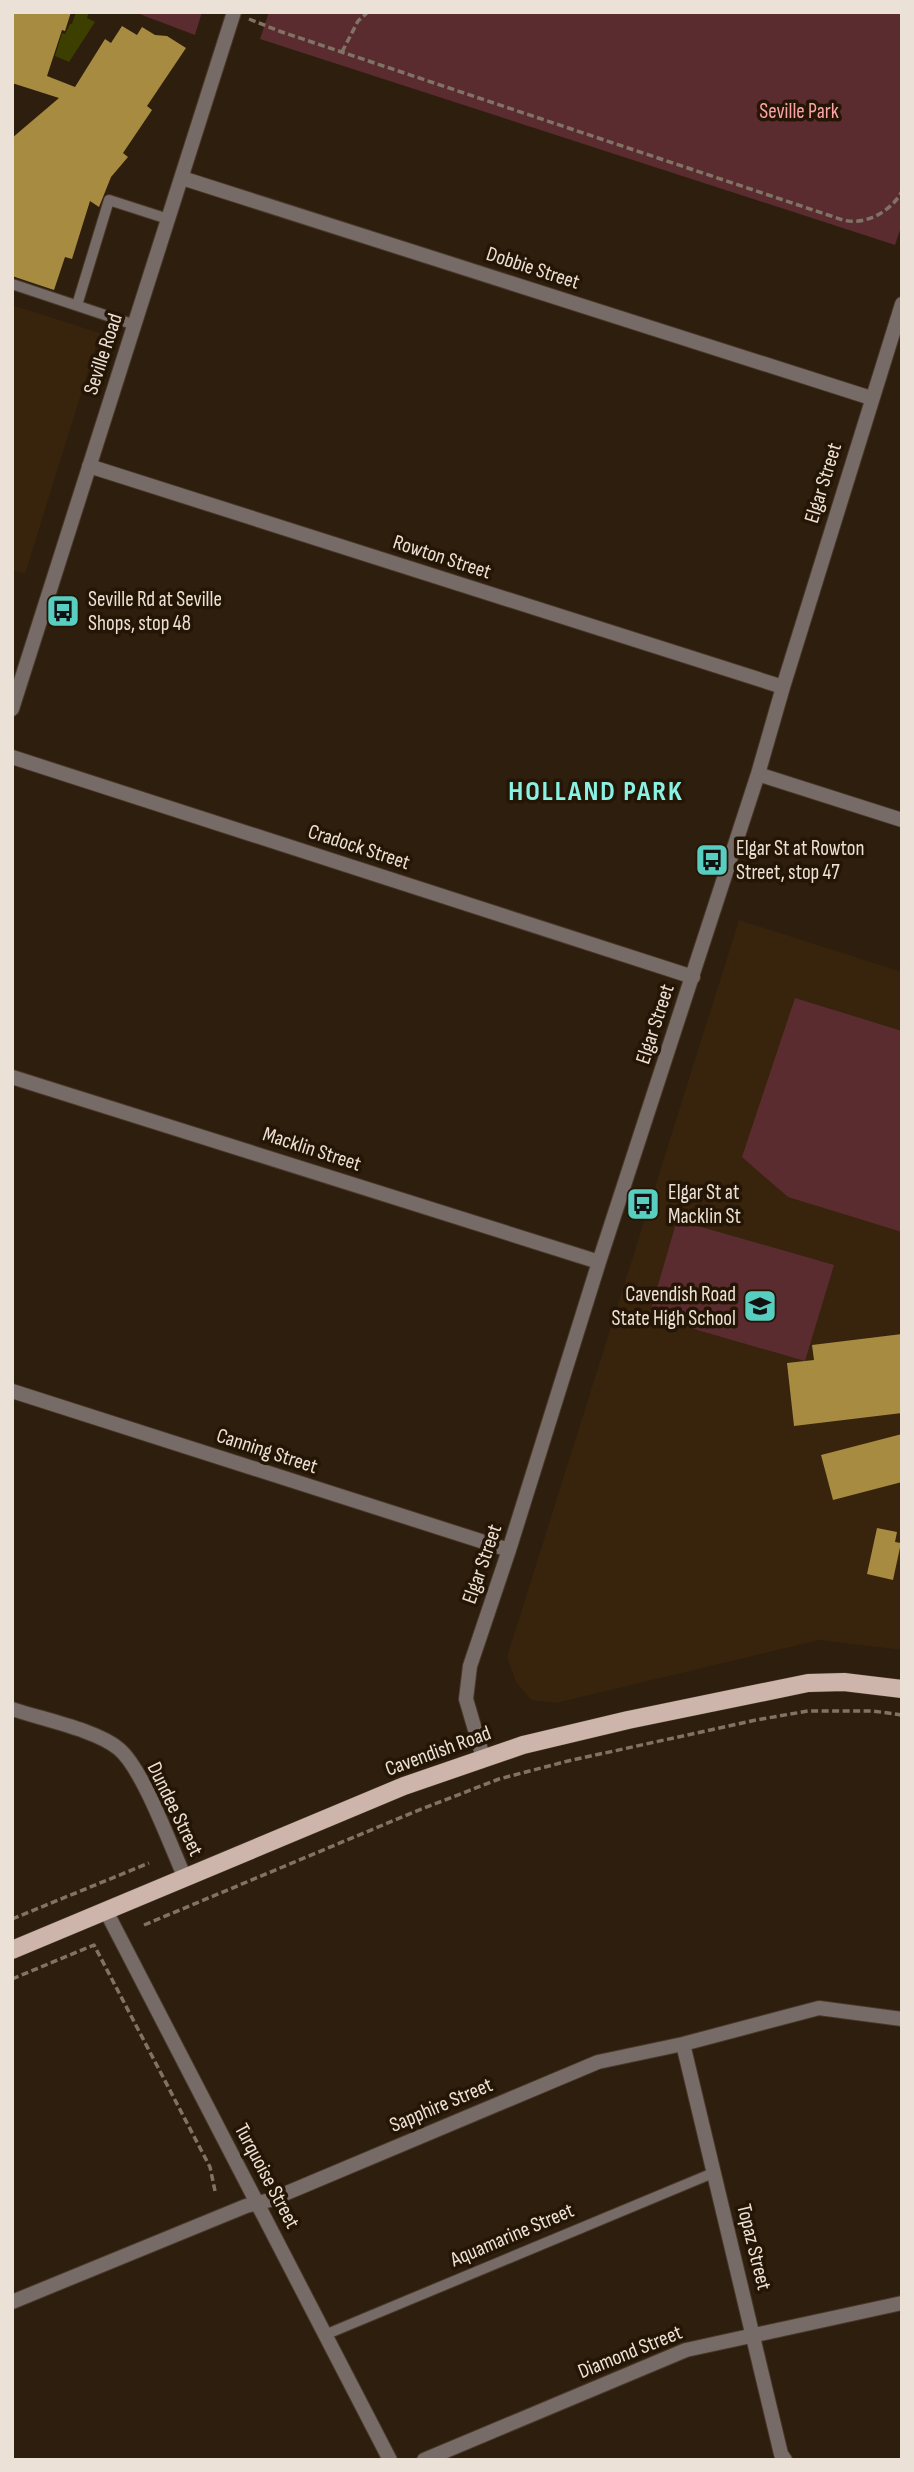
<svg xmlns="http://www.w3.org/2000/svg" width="914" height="2472" font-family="'Sofia Sans Condensed',sans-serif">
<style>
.built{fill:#38230d}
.green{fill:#5a2c2f}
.water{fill:#3c3f00}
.building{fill:#a78b41}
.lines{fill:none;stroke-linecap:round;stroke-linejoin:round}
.service-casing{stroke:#49392a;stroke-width:12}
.minor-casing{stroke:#49392a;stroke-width:16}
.primary-casing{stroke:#49392a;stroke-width:19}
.path{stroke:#807365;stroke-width:3.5;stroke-dasharray:7 3.5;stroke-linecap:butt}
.service{stroke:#776b67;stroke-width:10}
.minor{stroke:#776b67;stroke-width:14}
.primary{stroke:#ceb5ac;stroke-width:18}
.labels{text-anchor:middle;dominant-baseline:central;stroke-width:7;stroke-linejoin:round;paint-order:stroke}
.park-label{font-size:21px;fill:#faa4a8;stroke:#241505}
.street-label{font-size:21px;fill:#ece1d7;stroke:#241505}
.poi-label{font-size:21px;fill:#ece1d7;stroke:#241505;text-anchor:start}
.district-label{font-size:28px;font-weight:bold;letter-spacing:2px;fill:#89f2e4;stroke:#241505}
</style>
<rect width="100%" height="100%" fill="#2e1e0e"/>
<path class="built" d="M12 305 100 333 25 574 12 570Z
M739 920 902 972V1650L819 1640 556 1703 531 1700 516 1682 507 1657Z"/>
<path class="green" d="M134 12H202L195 35Z
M269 12H902V224L895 245 260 39Z
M795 998 902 1031V1232L788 1197 742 1157Z
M677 1220 834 1265 805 1361 649 1316Z"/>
<path class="water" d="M76 12H89L87 18 95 22 69 62 55 56 62 33 65 34 70 24H72Z"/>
<path class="building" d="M12 12H71L65 31 62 30 47 76 75 87 105 39 111 43 122 26 137 35 142 27 155 35 167 36 186 48 147 106 152 110 123 153 128 157 111 177 99 207 90 201 72 259 65 257 54 290 12 276V138L59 98 12 83Z
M902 1334V1413L794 1426 787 1363 814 1360 812 1345Z
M902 1434V1482L833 1500 821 1455Z
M877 1528 897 1532 895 1542 901 1543 893 1580 867 1574Z"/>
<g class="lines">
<defs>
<path id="service" d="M12 284 135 325
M77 305 109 200 168 219
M327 2334 713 2173"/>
<path id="minor" d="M182 178 871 398
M89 466 783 687
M12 709 234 12
M12 757 693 977
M758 774 902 820
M12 1077 599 1262
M12 1391 509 1550
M12 1709C41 1719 97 1730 119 1749 143 1769 171 1847 185 1878
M483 1757 466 1699 470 1666 509 1550 599 1262 758 774 783 687 902 304
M106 1911 390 2460
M683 2044 781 2454 785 2460
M12 2302 246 2206 270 2200 598 2062 683 2044 819 2008 902 2019
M424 2460 686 2350 902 2303"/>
<path id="primary" d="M12 1950 404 1786 523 1745 628 1720 808 1683 844 1682 902 1689"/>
</defs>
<use href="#service" class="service-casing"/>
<use href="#minor" class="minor-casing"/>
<use href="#primary" class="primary-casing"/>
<path class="path" d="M249 19 279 31 843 220C865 226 892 211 902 191
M342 52 358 21 368 12
M12 1919 149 1863
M144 1925 414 1812 499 1779 568 1761 756 1720 808 1711H873L902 1715
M12 1979 94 1945 210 2167 215 2191"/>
<use href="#service" class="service"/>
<use href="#minor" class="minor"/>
<use href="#primary" class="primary"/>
</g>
<defs>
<symbol id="bus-square" viewBox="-11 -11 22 22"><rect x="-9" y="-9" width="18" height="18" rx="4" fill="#58cec0" stroke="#241505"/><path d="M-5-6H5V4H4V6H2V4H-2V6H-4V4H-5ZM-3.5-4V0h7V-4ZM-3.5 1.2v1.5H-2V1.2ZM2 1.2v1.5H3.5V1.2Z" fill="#111"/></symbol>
<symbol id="school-square" viewBox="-11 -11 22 22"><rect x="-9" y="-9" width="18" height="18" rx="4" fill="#58cec0" stroke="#241505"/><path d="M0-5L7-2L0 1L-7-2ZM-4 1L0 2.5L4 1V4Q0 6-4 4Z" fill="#111"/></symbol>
</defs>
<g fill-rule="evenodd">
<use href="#bus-square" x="44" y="592" width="38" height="38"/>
<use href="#bus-square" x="693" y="841" width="38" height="38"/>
<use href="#bus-square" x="624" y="1185" width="38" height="38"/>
<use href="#school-square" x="741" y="1287" width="38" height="38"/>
</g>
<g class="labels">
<g class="park-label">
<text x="799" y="111">Seville Park</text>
</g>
<g class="street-label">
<text transform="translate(533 268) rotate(18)">Dobbie Street</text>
<text transform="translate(103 354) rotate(-72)">Seville Road</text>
<text transform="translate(823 483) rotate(-73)">Elgar Street</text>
<text transform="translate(442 557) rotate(18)">Rowton Street</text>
<text transform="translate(359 847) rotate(18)">Cradock Street</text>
<text transform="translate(655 1024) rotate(-72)">Elgar Street</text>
<text transform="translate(312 1149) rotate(18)">Macklin Street</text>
<text transform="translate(267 1451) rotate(18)">Canning Street</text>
<text transform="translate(482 1564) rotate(-71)">Elgar Street</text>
<text transform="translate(438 1751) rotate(-20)">Cavendish Road</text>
<text transform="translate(175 1809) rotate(64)">Dundee Street</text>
<text transform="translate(441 2105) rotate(-23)">Sapphire Street</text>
<text transform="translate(267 2176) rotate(62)">Turquoise Street</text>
<text transform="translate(512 2235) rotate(-23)">Aquamarine Street</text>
<text transform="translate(754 2247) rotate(76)">Topaz Street</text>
<text transform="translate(630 2352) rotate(-22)">Diamond Street</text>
</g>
<g class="poi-label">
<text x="88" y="599">Seville Rd at Seville<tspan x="88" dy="24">Shops, stop 48</tspan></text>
<text x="736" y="848">Elgar St at Rowton<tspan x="736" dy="24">Street, stop 47</tspan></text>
<text x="668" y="1192">Elgar St at<tspan x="668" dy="24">Macklin St</tspan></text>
<text x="736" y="1294" text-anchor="end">Cavendish Road<tspan x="736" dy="24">State High School</tspan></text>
</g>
<g class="district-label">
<text x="596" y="791">HOLLAND PARK</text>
</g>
</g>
<rect width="914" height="2472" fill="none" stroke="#ece1d7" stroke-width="28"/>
</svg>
